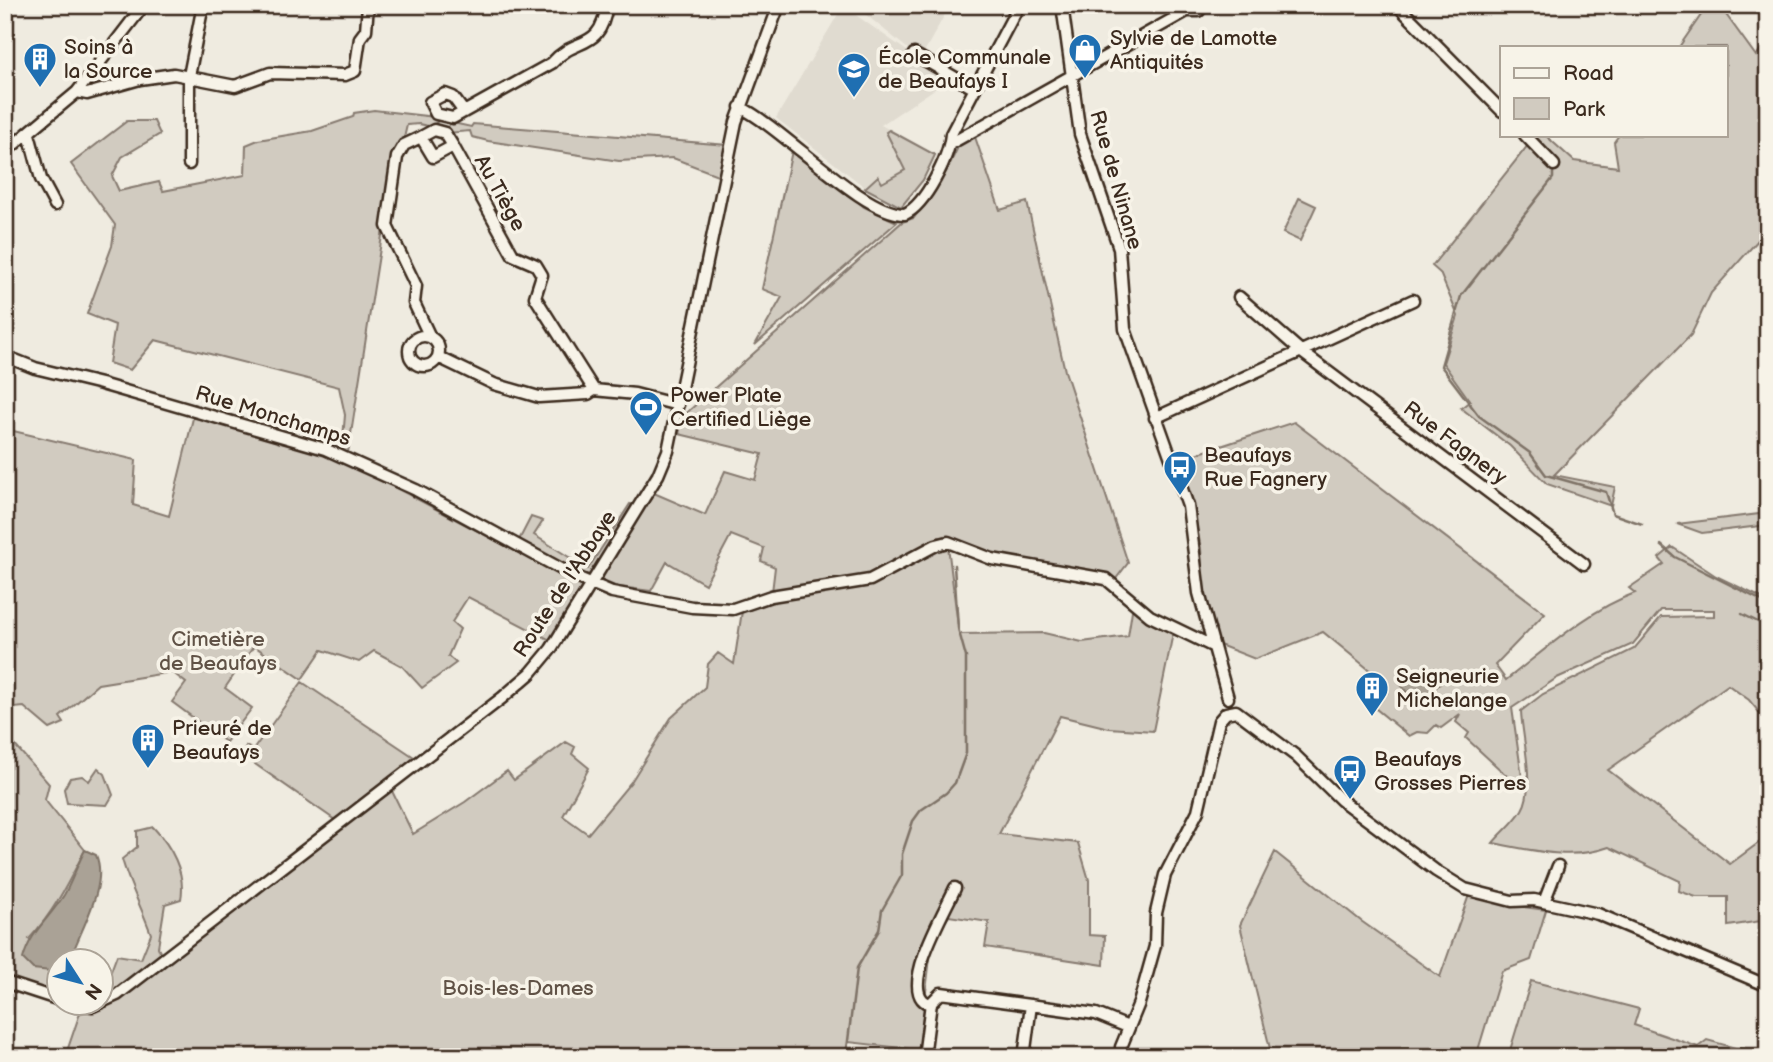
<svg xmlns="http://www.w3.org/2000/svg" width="1773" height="1062" font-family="'Balsamiq Sans',sans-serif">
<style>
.built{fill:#e0dbd0}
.green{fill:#d1cbc0;stroke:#867a6f;stroke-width:2}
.water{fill:#aaa296;stroke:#7e7266;stroke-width:2}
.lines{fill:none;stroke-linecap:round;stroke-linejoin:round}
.stream{stroke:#7e7266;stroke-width:2.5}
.minor-casing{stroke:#3b2a1e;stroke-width:15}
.minor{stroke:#f7f3e8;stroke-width:10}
.labels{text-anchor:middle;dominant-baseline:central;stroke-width:7;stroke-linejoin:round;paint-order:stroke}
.poi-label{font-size:21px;fill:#3b2a1e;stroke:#f7f3e8;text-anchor:start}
.street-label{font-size:21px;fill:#3b2a1e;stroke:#f7f3e8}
.park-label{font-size:21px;fill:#605246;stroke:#f7f3e8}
</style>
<rect width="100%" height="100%" fill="#efebe0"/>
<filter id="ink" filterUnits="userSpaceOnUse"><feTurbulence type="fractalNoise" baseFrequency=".0143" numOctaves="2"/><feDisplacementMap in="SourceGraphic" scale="14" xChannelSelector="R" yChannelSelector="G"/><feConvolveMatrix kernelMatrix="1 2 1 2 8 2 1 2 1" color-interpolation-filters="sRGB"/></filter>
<g filter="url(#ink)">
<path class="built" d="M854 5H950L922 56 913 53Z
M843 6 948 80 881 125 935 155 923 180 901 207 871 192 776 118Z"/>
<path class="green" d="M1708 5H1719L1756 56 1768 39V229L1711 293 1691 335 1554 475 1615 487 1611 506 1547 484 1510 446 1461 408 1470 401 1443 363 1458 316 1440 273 1432 266 1536 135H1545L1574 161 1618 167 1614 142 1619 135H1726V47H1679Z
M374 110 435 117 438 121 432 127 419 124 407 125 383 229 348 453 342 450 345 415 339 387 155 340 130 370 109 363 115 325 87 314 112 246 115 225 71 164 127 121H154L160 134 122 157 112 176 119 191 159 182 163 191 245 175 246 145 258 140 312 131 353 117 354 113Z
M453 123 471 127 473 124 727 145 720 176 673 158 619 161 488 141 472 137 470 131 447 133 449 124Z
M889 130 935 155 923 180 901 207 865 188 878 176 882 183 905 170 886 132Z
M974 134 1000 210 1027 202 1065 371 1128 563 1115 580 1103 573 1005 557 939 537 866 579 827 582 772 592 775 567 761 561 764 548 731 535 705 584 667 562 651 591 596 584 654 493 705 515 725 471 755 480 762 454 679 434 683 416 902 222 914 218 947 170 960 143Z
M793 146 864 207 897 222 755 345 782 297 762 289Z
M1299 198 1316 206 1300 241 1283 233Z
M194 414 339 458 584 587 550 640 468 597 452 622 460 629 448 656 456 663 422 688 402 666 374 651 359 662 322 650 302 679 254 646 225 688 252 708 226 742 172 702 186 683 172 672 98 684 60 717 64 723 50 729 24 707 14 708 5 717V429L136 460 133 505 169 516Z
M1294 422 1545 613 1495 665 1506 680C1545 650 1588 610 1635 593L1629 588 1664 564 1659 558 1672 547 1716 576 1768 601V723L1749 700 1728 685 1608 770 1730 864 1761 841 1768 829V920L1728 926V897H1696L1679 891 1680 881 1609 847C1570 861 1532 850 1493 843 1502 832 1515 822 1522 810 1536 786 1522 738 1521 711L1543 694 1634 649 1661 617 1714 616V610H1661L1633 644 1557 678 1512 708 1522 777 1520 788 1466 738 1469 733 1456 722 1460 714 1441 728 1436 725 1428 733 1417 732 1409 736 1375 708 1387 693 1375 683 1378 677 1323 632 1255 659 1217 644 1203 588 1201 548 1193 508 1178 460Z
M630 504 636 506 591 579 518 542 531 517 543 521 534 535 588 569Z
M1768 513V525L1702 533 1677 524Z
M948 546 959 634 1044 633 1082 642 1128 636 1133 604 1173 633 1153 731 1109 728 1060 716 999 834 1078 843 1089 880V935L1105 936 1104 965 985 947 989 922 949 916 932 941 919 1050 849 1042 843 1057H65L80 1013 105 1007 391 789 413 834 465 802 507 771 514 780 566 742 575 747 572 754 589 768 563 816 588 834 631 782 671 718 705 687 708 664 718 653 734 664 742 611 779 598 862 585 937 547Z
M302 682 417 759 335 820 242 755 246 746 253 750Z
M5 734 49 784 45 800 85 850C68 883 54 912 29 939L52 973 59 972V998L5 980Z
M98 768 105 774 113 795 107 805 67 803 64 789 70 778 82 776 89 781Z
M153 827C171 846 186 872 181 899L165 904 158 947 161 955 107 996 108 979 117 955 141 959 151 934C142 908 129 885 122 859L137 847V831Z
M1275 852 1361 921 1440 977 1469 895 1502 904 1546 910 1531 960 1502 971 1476 1057H1272L1240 925Z
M1531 981 1639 1009 1634 1025 1698 1047 1707 1040 1768 1057H1508Z"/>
<path class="water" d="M1433 668 1442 670V681L1426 698 1414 702 1399 682 1417 679Z
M85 850 96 855C109 885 80 930 70 960H60L59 972 33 969 23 959C30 932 49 919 64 895 72 881 77 865 85 850Z"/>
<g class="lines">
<path class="stream" d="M1553 167V178L1461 296 1441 366 1479 416 1530 453 1546 475 1606 492 1613 514 1642 524
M1661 545 1675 557 1768 604
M1742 614 1768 627
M846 1057 857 968 879 930 882 910 902 875V854L913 821 921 810 946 793 955 783 966 753V657L958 628 954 565"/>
<defs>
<path id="minor" d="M1062 5 1080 134 1119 248 1125 329 1188 506 1199 593 1228 698
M1397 5 1502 111
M914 54 975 89
M77 92 87 94 140 79 174 74 235 86 270 73 345 75 355 71 360 38 366 30 368 5
M740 107C785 129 863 215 905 214 926 204 949 157 951 134L1019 5
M464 112 453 97 445 94 430 102 436 114 453 118 552 63C576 35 600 53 607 5
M29 134 41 179 55 205
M1525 135 1554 165
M421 137 404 145 397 157 387 226 416 286 414 303 430 337
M950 144 1187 11H1199
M453 146 433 157 421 137 434 130 445 133 453 146 513 255 536 265 542 275 535 297 594 390 635 394 678 405
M5 152 77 92 144 5
M189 164V76L203 5
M1239 297 1303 353 1584 564
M409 351a15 15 0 1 1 30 0a15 15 0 1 1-30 0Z
M5 356 35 368 101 384 325 449 416 490 574 576 612 592 692 607 733 609 771 596 870 580 936 545 948 542 992 559 1106 579 1150 616 1212 646
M438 357 494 384 539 397 588 394 594 390
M1155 418 1413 300
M1226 713 1236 711 1296 756 1341 800 1436 871 1465 889 1512 901 1534 900 1598 914 1768 986
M1544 902 1558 866
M5 982 60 1000
M67 1002 93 1006 117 995 502 698 531 673 551 649 658 475 668 451 736 122 779 5
M931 1005C928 1003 924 1002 922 999 905 978 946 909 955 888
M924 1057 931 1003 941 993 1096 1014 1128 1027
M1024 1057 1031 1005
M1121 1057V1047L1139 1003 1155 946 1156 913 1165 875 1198 811 1219 721 1226 713"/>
</defs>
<use href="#minor" class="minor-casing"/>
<use href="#minor" class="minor"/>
</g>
</g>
<defs>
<symbol id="shop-pin" viewBox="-11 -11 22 30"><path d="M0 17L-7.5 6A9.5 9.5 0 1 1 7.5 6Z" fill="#1f6fb2" stroke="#f7f3e8"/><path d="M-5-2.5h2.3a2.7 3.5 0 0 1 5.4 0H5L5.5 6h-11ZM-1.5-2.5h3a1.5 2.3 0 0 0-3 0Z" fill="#fff"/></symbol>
<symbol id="building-pin" viewBox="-11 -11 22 30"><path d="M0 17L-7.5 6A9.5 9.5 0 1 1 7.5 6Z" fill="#1f6fb2" stroke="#f7f3e8"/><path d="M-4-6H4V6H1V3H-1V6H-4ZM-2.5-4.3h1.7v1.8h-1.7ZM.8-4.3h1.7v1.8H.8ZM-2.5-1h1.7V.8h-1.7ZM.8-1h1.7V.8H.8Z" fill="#fff"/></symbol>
<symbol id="school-pin" viewBox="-11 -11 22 30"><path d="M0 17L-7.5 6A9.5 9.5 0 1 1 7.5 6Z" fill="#1f6fb2" stroke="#f7f3e8"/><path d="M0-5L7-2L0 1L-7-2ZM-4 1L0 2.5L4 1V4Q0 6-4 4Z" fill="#fff"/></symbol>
<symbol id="stadium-pin" viewBox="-11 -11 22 30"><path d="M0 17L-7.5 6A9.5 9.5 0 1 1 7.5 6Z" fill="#1f6fb2" stroke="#f7f3e8"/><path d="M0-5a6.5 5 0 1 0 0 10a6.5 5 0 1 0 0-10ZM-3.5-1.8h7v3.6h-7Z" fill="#fff"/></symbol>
<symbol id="bus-pin" viewBox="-11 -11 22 30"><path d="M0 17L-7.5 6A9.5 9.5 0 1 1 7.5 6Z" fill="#1f6fb2" stroke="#f7f3e8"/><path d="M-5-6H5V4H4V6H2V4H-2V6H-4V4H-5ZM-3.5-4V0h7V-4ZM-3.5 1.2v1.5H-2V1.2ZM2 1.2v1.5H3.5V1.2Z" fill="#fff"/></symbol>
</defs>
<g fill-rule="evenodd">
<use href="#shop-pin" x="1066" y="31" width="38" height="52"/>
<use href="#building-pin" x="21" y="40" width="38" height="52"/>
<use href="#school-pin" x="835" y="50" width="38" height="52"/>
<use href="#stadium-pin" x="627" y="388" width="38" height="52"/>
<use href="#bus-pin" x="1161" y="448" width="38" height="52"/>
<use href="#building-pin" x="1353" y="669" width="38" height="52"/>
<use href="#building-pin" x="129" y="721" width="38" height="52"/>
<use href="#bus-pin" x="1331" y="752" width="38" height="52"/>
</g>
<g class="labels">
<g class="poi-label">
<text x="1110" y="38">Sylvie de Lamotte<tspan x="1110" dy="24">Antiquités</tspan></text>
<text x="64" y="47">Soins à<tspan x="64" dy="24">la Source</tspan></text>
<text x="878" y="57">École Communale<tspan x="878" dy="24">de Beaufays I</tspan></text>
<text x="670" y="395">Power Plate<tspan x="670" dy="24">Certified Liège</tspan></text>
<text x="1204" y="455">Beaufays<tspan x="1204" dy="24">Rue Fagnery</tspan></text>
<text x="1396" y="676">Seigneurie<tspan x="1396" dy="24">Michelange</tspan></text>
<text x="172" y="728">Prieuré de<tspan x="172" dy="24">Beaufays</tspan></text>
<text x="1374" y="759">Beaufays<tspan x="1374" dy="24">Grosses Pierres</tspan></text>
</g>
<g class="street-label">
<text transform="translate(1116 180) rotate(74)">Rue de Ninane</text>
<text transform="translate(500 193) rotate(61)">Au Tiège</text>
<text transform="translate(273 416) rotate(17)">Rue Monchamps</text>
<text transform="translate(1455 443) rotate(37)">Rue Fagnery</text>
<text transform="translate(565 584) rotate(-57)">Route de l'Abbaye</text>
</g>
<g class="park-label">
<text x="218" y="639">Cimetière<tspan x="218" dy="24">de Beaufays</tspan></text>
<text x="518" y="988">Bois-les-Dames</text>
</g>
</g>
<rect width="1773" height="1062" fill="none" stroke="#f7f3e8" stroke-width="28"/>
<rect x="14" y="14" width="1745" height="1034" fill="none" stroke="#3b2a1e" stroke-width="2.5" filter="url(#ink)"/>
<rect x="1500" y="46" width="228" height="91" fill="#f7f3e8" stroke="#aca397" stroke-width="2"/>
<rect x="1514" y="68" width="35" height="10" fill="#f7f3e8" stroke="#aca397" stroke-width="2"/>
<text x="1563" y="80" font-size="21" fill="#3b2a1e">Road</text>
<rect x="1514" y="98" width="35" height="21" fill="#d1cbc0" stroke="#aca397" stroke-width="2"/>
<text x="1563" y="116" font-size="21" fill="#3b2a1e">Park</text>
<g transform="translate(80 982) rotate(126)"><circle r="33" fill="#f7f3e8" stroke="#aca397" stroke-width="2"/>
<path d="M0-5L12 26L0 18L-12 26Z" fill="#1f6fb2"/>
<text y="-10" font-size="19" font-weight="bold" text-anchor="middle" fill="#3b2a1e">N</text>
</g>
</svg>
